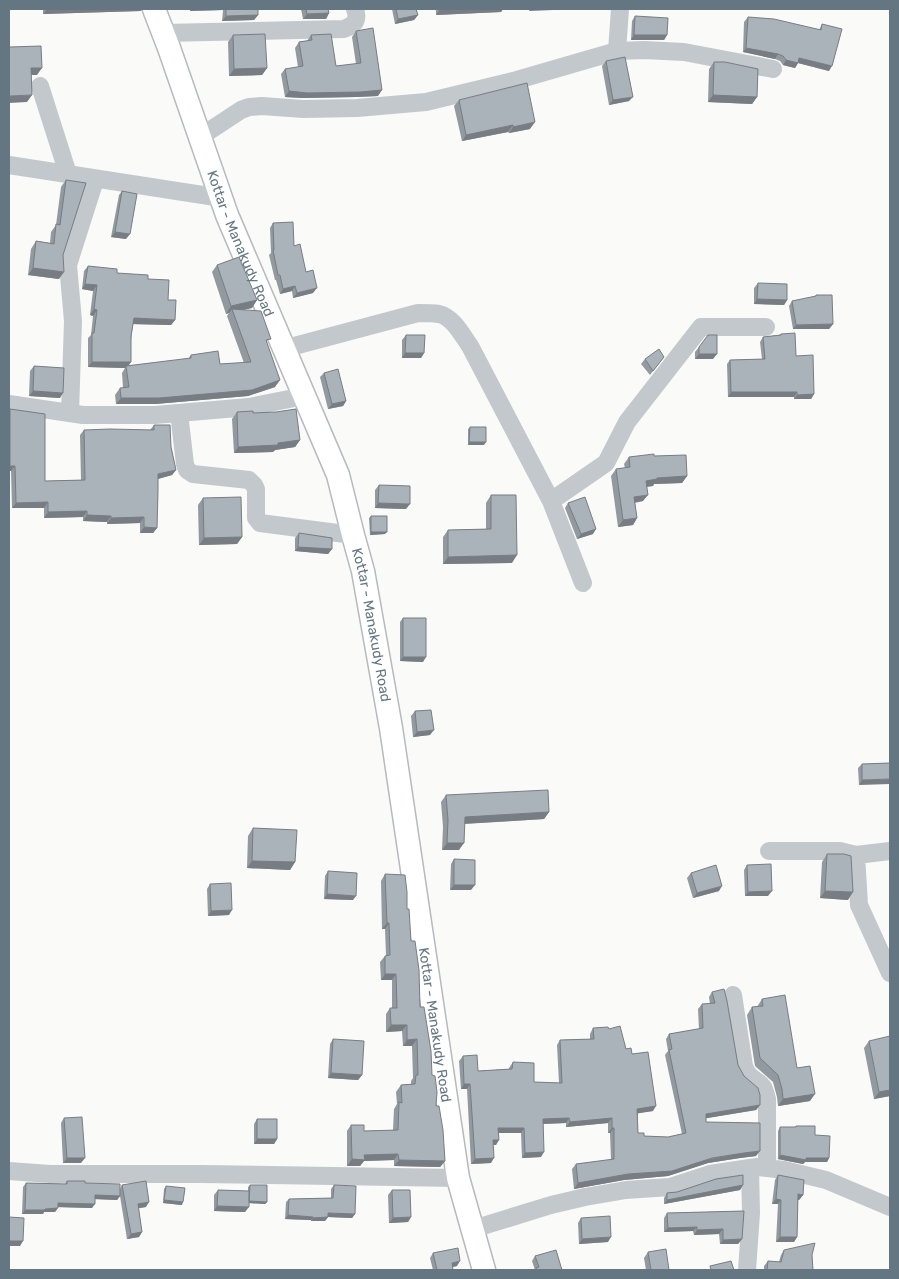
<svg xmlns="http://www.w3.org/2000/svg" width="899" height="1279" font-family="Rubik,sans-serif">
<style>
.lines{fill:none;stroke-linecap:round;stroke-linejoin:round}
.major-casing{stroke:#b5babe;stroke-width:25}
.minor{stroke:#c3c8cc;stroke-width:18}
.major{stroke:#fff;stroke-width:22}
.wall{fill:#929a9f}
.shaded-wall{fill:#777d82}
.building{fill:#aab3b9;stroke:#777d82}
.labels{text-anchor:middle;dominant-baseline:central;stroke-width:5;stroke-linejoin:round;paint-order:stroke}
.street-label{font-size:14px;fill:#657683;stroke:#fff}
</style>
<rect width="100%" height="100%" fill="#fafaf8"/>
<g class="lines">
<defs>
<g id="major">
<path id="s1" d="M154 9 169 48 227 215 338 475 353 535 363 571 391 728 458 1178 484 1270"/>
</g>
</defs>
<use href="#major" class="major-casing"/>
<path class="minor" d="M163 33 344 29C354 25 359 21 355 9
M617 51 620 9
M40 86 68 174
M200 137 241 110 249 107 262 106 303 109 357 108 426 102 517 80 617 51 644 50 684 52 773 69
M9 165 222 198
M283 349 418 313C425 313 432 313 439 314 453 317 462 335 470 346L551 501 583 583
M9 404 83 415H155L249 407 304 396
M70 413 73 321 68 265 95 180
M179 413 185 464 187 470 193 474 249 480 254 485 256 489V518L260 523 353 535
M551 501 606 463 627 422 701 327H766
M769 851H840L856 855 890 851
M856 855 859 905 890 973
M733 995 744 1066C749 1080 756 1078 763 1087 765 1091 766 1095 767 1099V1168
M9 1171 50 1174H201L458 1178
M473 1229 551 1205 585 1197 626 1190 670 1187 710 1174 750 1168
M747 1270 751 1213 750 1168 758 1167 784 1170 826 1180 890 1207"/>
<use href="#major" class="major"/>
</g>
<path class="wall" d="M43 9H142L141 11 43 14Z
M190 9H258V15L254 20 222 21 223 10 190 11Z
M301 9H328L329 13 326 19H303Z
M392 9H416L418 15 414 20 395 24Z
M436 9H503L501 12 436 15Z
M635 16 667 35 664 40H631L632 21Z
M748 17 819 30 822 24 829 71 798 63 795 68 783 65 780 61 775 59 743 52 744 22Z
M356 31 378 96 356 97 303 98 285 97 281 74 285 69 298 67 295 48 299 42 307 41 311 35 336 66 356 64 352 37Z
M233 35 267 68 262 75 229 76 228 42Z
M606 61 629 101 609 105 602 66Z
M714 62 757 97 752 104 708 102 709 69Z
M459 100 530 129 509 133 508 132 462 141 454 106Z
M66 180 63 255 59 279 28 275 31 249 36 241 50 243 51 232 56 225 61 187Z
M122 191 126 239 111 237 119 195Z
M273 223 294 246 306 272 313 293 293 298 292 291 280 294 276 280H275L269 255 271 253 270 228Z
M217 265 257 300 252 308 242 310 267 344 275 387 248 396 155 404H116L115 395 120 388H123L122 373 125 368 88 367V338L91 335 93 316 90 315 93 291 82 289 84 271 88 266 117 273 148 279 168 300 175 320 171 325 133 324 128 366 188 359 191 355 220 364 244 363 227 316 229 313 226 314 212 272Z
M758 283 787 300 784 305 754 304V288Z
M816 295 833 324 829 329H793L789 306 792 301 815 297Z
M781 334 796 356 814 394 811 399H794V397H728L727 364 730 360 762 359 760 342 763 337 779 335Z
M406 335 424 353 421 358H402V340Z
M699 347 713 359H695V352Z
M664 357 650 375 641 364 645 359Z
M34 366 60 398 29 396 30 371Z
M324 373 346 401 343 406 328 409 320 377Z
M10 409 45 481 81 480 80 435 84 430H150L154 425 171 447 176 470 172 475 158 479 157 528 153 533H140V523L107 524V522L83 521V517L44 518V508H12L11 471H9V411Z
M237 412 253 413 300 440 295 447 275 450 273 452 234 453 232 419Z
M470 427 484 445H468V429Z
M654 456 687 476 682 483 654 484 653 486 647 487 643 501 635 503 637 518 633 525 618 527 611 476 616 469 625 468 624 464 629 457Z
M379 485 406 509 375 508V490Z
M491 495 512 563 443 564V537L448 530 486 529V503Z
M203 498 242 537 237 544 199 545 198 505Z
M568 503 593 534 577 539 565 508Z
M371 516 385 534 370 535 369 518Z
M299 533 332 549 328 554 295 551V538Z
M403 618 423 662 400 661V622Z
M415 711 430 735 413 737 411 716Z
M890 763 859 785 858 768 862 764Z
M446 795 549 812 544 819 464 824 459 850H442L443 827 441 802Z
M253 828 295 862 290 870 247 868 248 836Z
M827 854 848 900 820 898 822 862Z
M454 859 471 890H450L451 864Z
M747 865 768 896H745L744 870Z
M328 871 353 900 324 899 325 876Z
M691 873 719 891 693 898 687 878Z
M385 874 407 909 420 1007 432 1075 445 1161 440 1167 394 1166V1160L364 1161 360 1166H347V1131L351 1125 364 1131 393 1130 394 1109 397 1104 396 1092 401 1085 411 1084V1081L413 1078 412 1046H403L402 1031 386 1032V1014L390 1008H392V980H381L380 962 385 956H386L385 929H382L381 881Z
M210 884 229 915 208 916 207 889Z
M712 992 738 1065 760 1105 756 1110 706 1118V1122L756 1156 740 1158 708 1163 668 1176 624 1180 574 1189 572 1169 576 1164 611 1160 610 1133H608V1123L566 1127V1123L543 1124 541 1157 522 1158 521 1133H499L496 1145H493L491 1163 471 1164 467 1089H461L459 1061 463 1056 478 1071 509 1069V1068L513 1062 534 1082 559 1083 557 1045 560 1040 590 1039V1034L593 1028 609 1029 626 1049 632 1054 653 1111 638 1113V1133L644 1136 668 1137 682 1134 665 1055 668 1051 666 1039 669 1034 699 1029 698 1009 702 1004H710L709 997Z
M762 999 797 1068 810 1101 778 1106 777 1097 773 1082 755 1066 747 1015 752 1007H757Z
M333 1039 362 1075 358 1080 328 1078 330 1044Z
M869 1041 890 1096 874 1099 864 1048Z
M64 1118 81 1163H63L61 1123Z
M257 1119 277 1139 274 1144H254V1124Z
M796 1126 815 1135 829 1158 827 1162H805L803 1164 778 1159V1131L780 1127H795Z
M778 1175 803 1195 799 1200 798 1199 797 1237 794 1242H776L778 1204H772L775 1180Z
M67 1181 120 1189 122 1185 146 1207 138 1208 142 1232 139 1237 127 1239 120 1196 117 1200 95 1199 92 1208 58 1207 55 1212H44L43 1214H22L23 1187 26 1183 65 1184Z
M250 1185 267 1202 265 1204 249 1203 245 1212 214 1211V1195L218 1190 248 1191V1187Z
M334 1185 355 1214 352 1218 328 1217 325 1221H311V1220L285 1219 286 1202 289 1199 331 1198V1189Z
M743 1185 740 1190 664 1204V1198L667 1193Z
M166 1186 182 1205 163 1203 164 1189Z
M392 1190 411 1217 408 1222 389 1223 388 1195Z
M744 1211 742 1239 738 1244H720L719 1234 694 1235 693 1231 664 1232V1218L667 1213Z
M581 1218 608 1242 579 1244 578 1223Z
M784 1250 812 1255 813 1270H764V1266L768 1261 779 1262 781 1255Z
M648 1252 669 1270H646L644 1258Z
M433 1253 457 1266 452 1267 453 1270H433L430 1258Z
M535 1256 562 1270H535L532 1261Z"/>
<path class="shaded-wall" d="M47 9H142L141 11 43 14Z
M192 9H223V10L190 11Z
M440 9H503L501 12 436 15Z
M530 9H578L529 11Z
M329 13 326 19H303L307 14Z
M258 15 254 20 222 21 226 16Z
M418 15 414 20 395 24 398 19Z
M634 35H667L664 40H631Z
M746 48 778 54 775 59 743 52Z
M799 58 832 66 829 71 798 63 795 68 783 65 786 60Z
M31 68H42L37 75H26Z
M267 68 262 75 229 76 234 69Z
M382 90 378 96 356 97 303 98 285 97 289 91Z
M32 95 27 102 9 103V96Z
M713 95 757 97 752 104 708 102Z
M633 97 629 101 609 105 613 100Z
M535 122 530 129 509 133 513 127Z
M513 125 508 132 462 141 466 135Z
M115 232 130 234 126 239 111 237Z
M33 268 64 272 59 279 28 275Z
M85 284 97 285 93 291 82 289Z
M295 286 292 291 280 294 283 289Z
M317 288 313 293 293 298 297 293Z
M757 299 787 300 784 305 754 304Z
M257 300 252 308 233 312 232 309 229 313 226 314 231 306Z
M94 309 97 310 93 316 90 315Z
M134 318 175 320 171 325 130 324Z
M833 324 829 329H793L796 325Z
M405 353H424L421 358H402Z
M699 354H717L713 359H695Z
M92 362H131L127 368 126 366 125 368 88 367Z
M280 380 275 387 248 396 155 404H116L121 398Z
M33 391 63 393 60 398 29 396Z
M731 392H797L794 397H728Z
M814 394 811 399H794L797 395Z
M346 401 343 406 328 409 332 404Z
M300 440 295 447 275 450 273 452 234 453 238 447 278 443Z
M469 442H486L484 445H468Z
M10 466H15L11 471H9V467Z
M176 470 172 475 154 480 158 474Z
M687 476 682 483 654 484 653 486 641 487 646 481 657 478Z
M648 495 643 501 630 503 634 497Z
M48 502 44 508H12L16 503Z
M378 503 410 504 406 509 375 508Z
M87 511 83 517 44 518 48 512Z
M87 515 111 516 107 522 83 521Z
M144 517 140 523 107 524 111 518Z
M637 518 633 525 618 527 623 520Z
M144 527 157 528 153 533H140Z
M596 529 593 534 577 539 581 534Z
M371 532H387L385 534 370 535Z
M242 537 237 544 199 545 204 538Z
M298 547 332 549 328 554 295 551Z
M517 555 512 563 443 564 448 557Z
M403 657H426L423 662 400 661Z
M434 730 430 735 413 737 417 732Z
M890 779V784L859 785 862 780Z
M549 812 544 819 460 824 465 817Z
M447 843H464L459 850H442Z
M252 861 295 862 290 870 247 868Z
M454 885H475L471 890H450Z
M722 886 719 891 693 898 697 893Z
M772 891 768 896H745L748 892Z
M825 891 853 892 848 900 820 898Z
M327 894 356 896 353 900 324 899Z
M232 910 229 915 208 916 211 911Z
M387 923H389L385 929H382Z
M385 974H396L392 980H381Z
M391 1025H407L402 1031 386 1032Z
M417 1039 412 1046H403L407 1040Z
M331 1073 362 1075 358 1080 328 1078Z
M464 1084H470L467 1089H461Z
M890 1090V1096L874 1099 879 1092Z
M815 1094 810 1101 778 1106 783 1099Z
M760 1105 756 1110 702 1119 706 1114Z
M656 1106 653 1111 634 1114 637 1109Z
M569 1118 566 1123 539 1124 543 1119Z
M612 1118 608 1123 566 1127 570 1122Z
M498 1128H524L521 1133H495Z
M612 1128H614L610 1133H608Z
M257 1139H277L274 1144H254Z
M493 1140H499L496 1145H489Z
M760 1151 756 1156 740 1158 708 1163 668 1176 624 1180 574 1189 578 1183 744 1153Z
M544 1152 541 1157 522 1158 525 1153Z
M398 1154 394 1160 364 1161 360 1166H347L352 1159 364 1155Z
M780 1155 806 1158H829L827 1162H805L803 1164 778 1159Z
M67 1158H85L81 1163H63Z
M494 1158 491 1163 471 1164 475 1159Z
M399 1160 445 1161 440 1167 394 1166Z
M743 1185 740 1190 664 1204 667 1200Z
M798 1194 803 1195 799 1200 795 1199Z
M95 1195 120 1196 117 1200 93 1199Z
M776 1199 781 1200 778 1204H772Z
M164 1200 183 1202 182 1205 163 1203Z
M249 1201 267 1202 265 1204 248 1203Z
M149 1202 146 1207 134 1209 138 1204Z
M58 1203 95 1204 92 1208 55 1207Z
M217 1206 249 1207 245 1212 214 1211Z
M58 1208 55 1212H44L43 1214H22L25 1210Z
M328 1213 355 1214 352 1218 328 1217 325 1221H311L313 1218Z
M288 1215 313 1217 311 1220 285 1219Z
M411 1217 408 1222 389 1223 393 1218Z
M697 1227 693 1231 664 1232 668 1228Z
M723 1229 719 1234 694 1235 697 1230Z
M142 1232 139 1237 127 1239 131 1234Z
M611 1237 608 1242 579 1244 582 1239Z
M780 1237H797L794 1242H776Z
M742 1239 738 1244H720L723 1240Z
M9 1241H23L20 1246H9Z
M460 1261 457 1266 449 1268 452 1263Z"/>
<path class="building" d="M226 9H258V15L226 16Z
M306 9H328L329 13 307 14Z
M396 9H416L418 15 398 19Z
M635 16 668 18 667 35H634Z
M748 17 774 19 821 30 822 24 842 29 832 66 799 58 798 63 786 60 783 56 778 54 746 48Z
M373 28 382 90 360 92 307 93 289 91 285 69 303 66 299 42 312 40 311 35 331 34 336 66 361 63 356 31Z
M265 34 267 68 234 69 233 35Z
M41 46 42 68H31L32 95 9 96V47Z
M625 57 633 97 613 100 606 61Z
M714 62H725L758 69 757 97 713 95Z
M527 83 535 122 513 127V125L466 135 459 100Z
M66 180 86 183 63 255 64 272 33 268 36 241 54 244 56 224 60 225Z
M122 191 137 194 130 234 115 232Z
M293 222 294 246 300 244 306 272 313 270 317 288 297 293 295 286 283 289 280 275H278L273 250H274L273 223Z
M239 257 257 300 231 306 217 265Z
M88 266 117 269V273L148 275V279L169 280 168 300H176L175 320 134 318 131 336V362H92V333H94L97 310 94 309 97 285 85 284Z
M758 283 787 284V300L757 299Z
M816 295H832L833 324 796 325 792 301 816 296Z
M232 309 261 311 271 339 266 340 280 380 252 390 159 398H121L120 388 129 387 126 366 191 358V355L218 351 220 364 251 362Z
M795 333 796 356 813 355 814 394 797 395V392H731L730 360 765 359 763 337 781 335V334Z
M406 335H425L424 353H405Z
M708 335H717V354H699V347Z
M659 349 664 357 653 371 645 359Z
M34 366 64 368 63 393 33 391Z
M338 369 346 401 332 404 324 373Z
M10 409 45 414V481L85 480 84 430 110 429 154 430V425H170L171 447 176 470 158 474V491L157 528 144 527V517L111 518V516L87 515V511L48 512V502L16 503 15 466H10Z
M296 409 300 440 278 443V445L238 447 237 412 253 411V413L276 412Z
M470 427H486V442H469Z
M654 454V456L686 455 687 476 657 478V479L646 481 648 495 634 497 637 518 623 520 616 469 630 467 629 457Z
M379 485 410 486V504L378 503Z
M491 495H516L517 555 448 557V530L491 529Z
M241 497 242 537 204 538 203 498Z
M585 497 596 529 581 534 568 503Z
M371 516H387V532H371Z
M299 533 332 538V549L298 547Z
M403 618H426V657H403Z
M431 710 434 730 417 732 415 711Z
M890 763V779L862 780V764Z
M548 790 549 812 465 817 464 843H447L448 820 446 795Z
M253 828 297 830 295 862 252 861Z
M827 854H844L851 856 853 892 825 891Z
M454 859 475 860V885H454Z
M771 864 772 891 748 892 747 865Z
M716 865 722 886 697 893 691 873Z
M328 871 357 873 356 896 327 894Z
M385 874 405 875 407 892V909H409L411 941H415L419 970 420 1007H424L431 1051 432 1075 435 1076 437 1092 436 1106H439L443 1130 445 1161 399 1160 398 1154 364 1155 365 1160 352 1159 351 1125H364V1131L398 1130 399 1102 402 1103 401 1085 415 1084 416 1075H418L417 1039 407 1040V1025H391L390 1008H397L396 974H385V956L390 955 389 923H387Z
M231 883 232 910 211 911 210 884Z
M724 989 727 1001 738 1065 744 1076 758 1088 760 1095V1105L706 1114V1122L760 1123V1151L744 1153 712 1158 672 1171 628 1174 578 1183 576 1164 614 1159V1128H612V1118L570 1122 569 1118 543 1119 544 1152 525 1153 524 1128H498L499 1140H493L494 1158 475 1159 470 1084H464L463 1056 477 1055 478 1071 512 1069 513 1062 534 1063V1082L562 1083 560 1040 594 1039 593 1028 608 1027 609 1029 620 1026 626 1049 631 1048 632 1054 648 1052 656 1106 637 1109 638 1133H644V1136L668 1137 686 1133 669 1050 672 1049 669 1034 703 1028 702 1004 715 1003 712 992Z
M785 995 797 1068 810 1066 815 1094 783 1099 782 1089 778 1075 760 1058 752 1007 763 1006 762 999Z
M890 1036V1090L879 1092 869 1041Z
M333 1039 364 1041 362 1075 331 1073Z
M82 1117 85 1158H67L64 1118Z
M257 1119H277V1139H257Z
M796 1126H815V1135L830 1136 829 1158H806V1160L780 1155V1127H796Z
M743 1175V1185L667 1200V1193L677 1192 716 1179Z
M778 1175 804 1180 803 1195 798 1194 797 1237H780L781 1200 776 1199Z
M67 1181H85V1183L120 1184V1196L95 1195V1204L58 1203V1208L45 1209V1210H25L26 1183 67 1184Z
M146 1181 149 1202 138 1204 142 1232 131 1234 122 1185Z
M250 1185H267V1202L249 1201Z
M334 1185 356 1186 355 1214 328 1213V1217L313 1218V1217L288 1215 289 1199 333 1198Z
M166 1186 185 1188 183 1202 164 1200Z
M218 1190 249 1191V1207L217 1206Z
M392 1190H410L411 1217 393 1218Z
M744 1211 742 1239 723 1240V1229L697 1230V1227L668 1228 667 1213Z
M610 1216 611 1237 582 1239 581 1218Z
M9 1217 24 1218 23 1241H9Z
M815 1243 812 1255 813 1270H767L768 1261 781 1262 784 1250Z
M458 1248 460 1261 452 1263 453 1270H437L433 1253Z
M666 1249 669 1270H651L648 1252Z
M556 1250 562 1270H537L536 1268 539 1267 535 1256Z
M731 1261 734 1270H711L710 1266Z"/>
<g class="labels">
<g class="street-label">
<text stroke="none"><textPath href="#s1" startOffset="250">Kottar - Manakudy Road</textPath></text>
<text stroke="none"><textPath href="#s1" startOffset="655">Kottar - Manakudy Road</textPath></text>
<text stroke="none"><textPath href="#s1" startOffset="1060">Kottar - Manakudy Road</textPath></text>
</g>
</g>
<rect width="899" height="1279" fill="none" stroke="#657683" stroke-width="20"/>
</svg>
